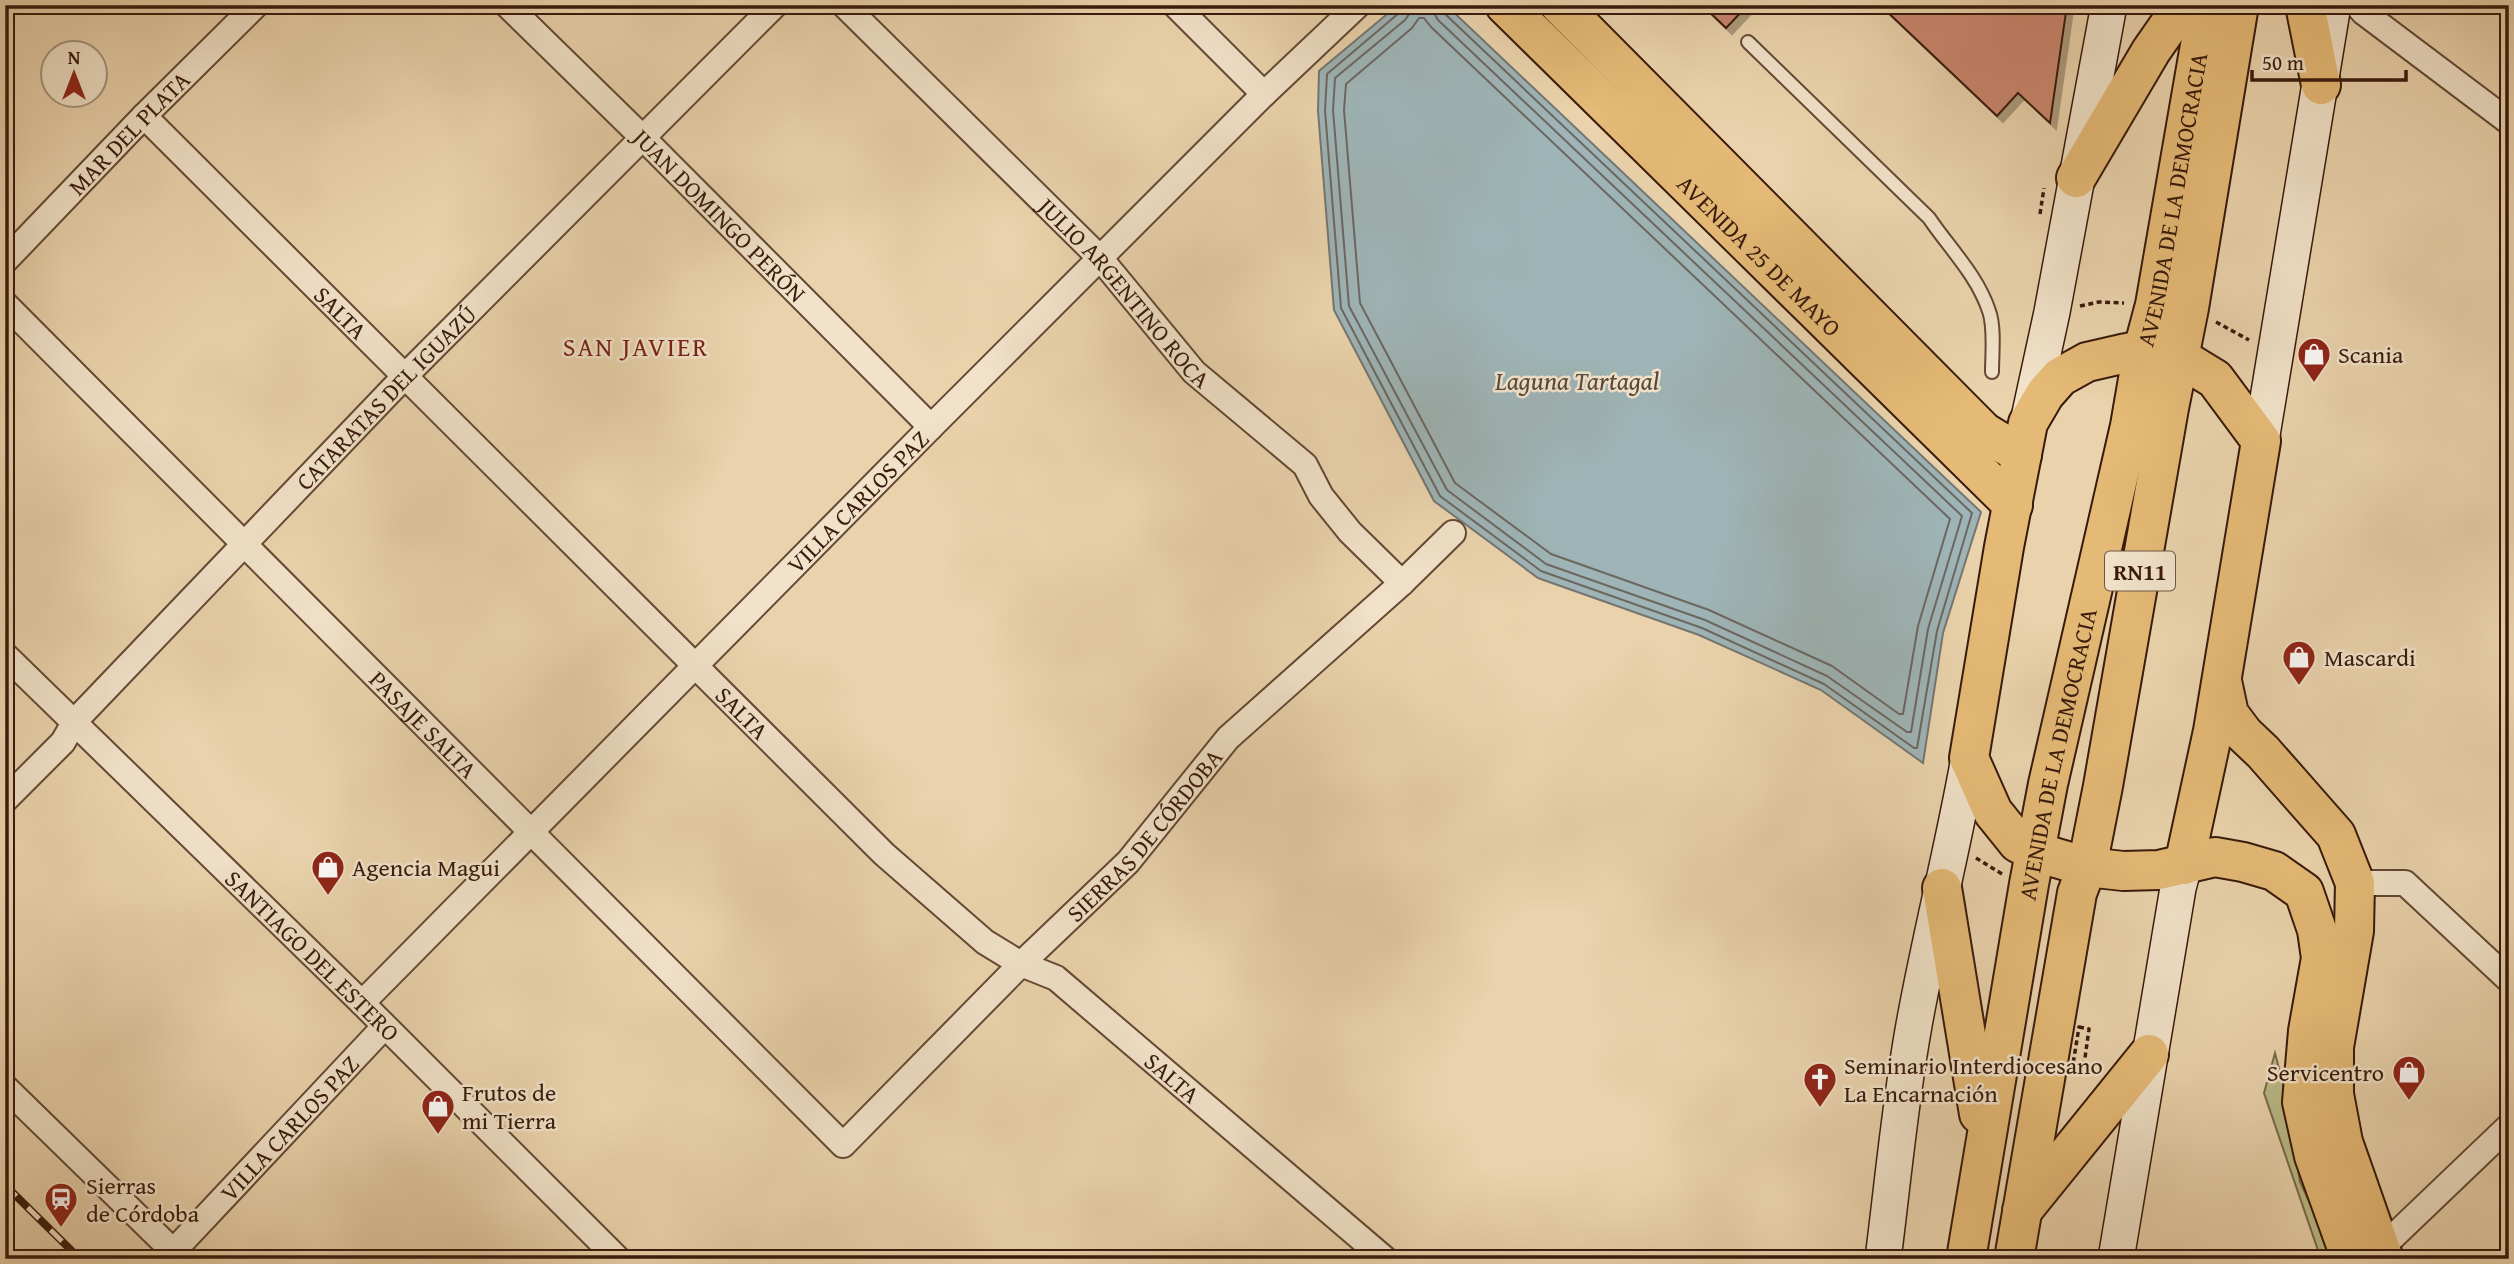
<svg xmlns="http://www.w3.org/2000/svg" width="2514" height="1264" font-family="'Gentium Book Plus',serif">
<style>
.green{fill:#babb87;stroke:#796a4a;stroke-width:2}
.water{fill:#9eb4b6;stroke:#757672;stroke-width:2}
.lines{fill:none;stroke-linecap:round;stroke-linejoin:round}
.shore{stroke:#6b6761;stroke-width:2}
.building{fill:#cb876f;stroke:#381a0c;stroke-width:2;filter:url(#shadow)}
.lane-casing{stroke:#644834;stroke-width:16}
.street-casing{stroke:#644834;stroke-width:28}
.secondary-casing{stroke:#381a0c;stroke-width:38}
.primary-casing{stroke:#381a0c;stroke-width:42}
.highway-casing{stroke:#381a0c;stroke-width:42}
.path{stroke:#381a0c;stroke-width:3.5;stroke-dasharray:5 3.5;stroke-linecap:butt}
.lane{stroke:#f1e2c9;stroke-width:12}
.street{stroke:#f1e2c9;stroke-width:24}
.secondary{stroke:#f1e2c9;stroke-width:35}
.primary{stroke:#e5ba76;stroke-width:38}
.highway{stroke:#e5ba76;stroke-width:38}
.rail-casing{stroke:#381a0c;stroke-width:8}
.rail{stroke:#f1e2c9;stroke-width:5;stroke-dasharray:16;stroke-linecap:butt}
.labels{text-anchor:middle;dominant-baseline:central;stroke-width:5;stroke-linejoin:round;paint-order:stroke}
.shield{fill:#f1e2c9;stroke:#705645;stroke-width:2}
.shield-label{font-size:23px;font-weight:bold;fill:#381a0c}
.street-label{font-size:24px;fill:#381a0c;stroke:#f1e2c9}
.poi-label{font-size:24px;fill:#381a0c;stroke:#f1e2c9;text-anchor:start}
.neighbourhood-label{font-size:26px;letter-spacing:2px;fill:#7a1f14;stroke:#f1e2c9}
.water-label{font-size:26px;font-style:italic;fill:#57483f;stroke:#f1e2c9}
</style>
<defs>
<filter id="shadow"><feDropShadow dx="6" dy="6" stdDeviation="0" flood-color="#0004"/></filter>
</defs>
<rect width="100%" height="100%" fill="#ead3ac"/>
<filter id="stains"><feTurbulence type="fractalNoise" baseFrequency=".00286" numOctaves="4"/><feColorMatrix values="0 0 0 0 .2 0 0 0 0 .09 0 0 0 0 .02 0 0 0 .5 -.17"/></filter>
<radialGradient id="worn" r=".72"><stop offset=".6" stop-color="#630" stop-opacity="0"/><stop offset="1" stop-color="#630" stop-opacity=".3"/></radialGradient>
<path class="green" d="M2275 1053 2289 1107 2300 1182 2336 1259H2321L2264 1093Z"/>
<path class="water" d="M1398 5H1446L1981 512 1943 633 1923 763 1821 690 1699 635 1538 578 1434 501 1334 310 1318 111 1319 71Z"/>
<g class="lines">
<path class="shore" d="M1402 5 1399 13 1327 74 1325 111 1341 308 1440 496 1541 571 1702 628 1824 684 1914 748H1917L1937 631 1972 513 1444 13 1442 5
M1411 5 1410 13 1405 20 1335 78 1333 110 1349 306 1447 490 1546 564 1705 620 1827 676 1907 732H1911L1928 629 1962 516 1438 20 1434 13 1433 5
M1419 18H1424L1431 27 1950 519 1918 626 1903 714H1899L1832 666 1709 610 1551 554 1455 483 1360 303 1344 110 1346 84 1412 28Z"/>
</g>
<path class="building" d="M1702 5H1748L1726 28Z
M1880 5H2067L2050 123 2018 93 1997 116Z"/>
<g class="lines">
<defs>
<path id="lane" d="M1748 42 1929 218C1950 249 1977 275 1989 311 1995 327 1992 355 1992 372"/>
<g id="street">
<path id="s1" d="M507 5 643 138 931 427"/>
<path id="s2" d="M844 5 1100 258 1194 372 1305 465 1321 496 1350 532 1402 583"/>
<path d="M1175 5 1264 94"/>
<path d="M2357 5 2363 12 2509 122"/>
<path id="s3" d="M144 116 884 854 985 942 1021 964 1056 978 1385 1259"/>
<path id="s4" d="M5 261 144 116 256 5"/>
<path id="s5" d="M5 304 843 1145 1021 964 1128 862 1228 738 1402 583 1453 533"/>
<path id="s6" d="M5 655 362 1003 618 1259"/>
<path id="s7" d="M5 800 63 742 75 721 405 376 775 5"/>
<path d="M2355 883H2405L2509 980"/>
<path id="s8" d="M362 1003 931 427 1264 94 1358 5"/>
<path d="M5 1087 174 1252 186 1259"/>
<path d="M2373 1256 2509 1126"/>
<path id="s9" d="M166 1259 384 1027"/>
</g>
<path id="secondary" d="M2029 418 2052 312 2109 5
M2261 441 2333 5
M1883 1259C1893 1181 1900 1102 1914 1025 1930 936 1953 848 1969 758
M2116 1259 2178 888 2184 865"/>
<g id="primary">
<path id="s10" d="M1505 5 2013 505"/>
<path d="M1560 5 1984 432 2022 455"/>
<path d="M2222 681 2229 714 2244 734 2263 752 2336 835 2355 883 2354 931 2334 1047V1094L2343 1142 2384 1259"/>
<path d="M2184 865 2213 731 2261 441 2215 379 2179 357 2143 350 2122 354 2087 362 2060 377 2045 394 2028 423 2004 547 1969 758 1993 812 2018 843 2036 852 2087 867 2123 871 2159 870 2215 857 2243 862 2274 871 2304 892 2317 930 2321 958 2308 1031 2302 1102 2314 1156 2351 1259"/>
</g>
<g id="highway">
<path d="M2305 5 2321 85"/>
<path d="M2076 178 2151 51 2183 5"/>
<path d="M1942 888 1979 1114"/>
<path d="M2022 1211 2149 1054"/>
<path id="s11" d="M1966 1259 2029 884 2048 784 2130 426 2143 350 2155 305 2207 5"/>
<path d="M2014 1259 2077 893 2087 867 2103 786 2169 408 2189 308 2239 5"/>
</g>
</defs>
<use href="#lane" class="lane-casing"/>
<use href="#street" class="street-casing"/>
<use href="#secondary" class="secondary-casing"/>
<use href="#primary" class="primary-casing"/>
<use href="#highway" class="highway-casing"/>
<path class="path" d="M2040 214 2044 188
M2080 306 2099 302 2124 303
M2216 322 2249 340
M1976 858 2002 874
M2079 1027 2089 1029 2084 1065 2073 1064Z"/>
<use href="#lane" class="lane"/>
<use href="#street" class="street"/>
<use href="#secondary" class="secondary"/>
<use href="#primary" class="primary"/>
<use href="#highway" class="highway"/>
<defs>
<path id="rail" d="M5 1185 80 1259"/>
</defs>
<use href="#rail" class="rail-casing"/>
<use href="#rail" class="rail"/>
</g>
<defs>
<symbol id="shop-pin" viewBox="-11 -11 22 30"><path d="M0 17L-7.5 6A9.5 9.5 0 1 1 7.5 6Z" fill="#8f2418" stroke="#f1e2c9"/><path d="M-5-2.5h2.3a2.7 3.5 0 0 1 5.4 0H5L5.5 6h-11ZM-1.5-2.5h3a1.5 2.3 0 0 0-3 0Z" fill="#fff"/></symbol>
<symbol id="church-pin" viewBox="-11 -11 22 30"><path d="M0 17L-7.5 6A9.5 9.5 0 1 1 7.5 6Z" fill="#8f2418" stroke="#f1e2c9"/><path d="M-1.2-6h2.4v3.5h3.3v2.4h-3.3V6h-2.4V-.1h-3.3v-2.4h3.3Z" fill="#fff"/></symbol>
<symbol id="station-pin" viewBox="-11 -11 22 30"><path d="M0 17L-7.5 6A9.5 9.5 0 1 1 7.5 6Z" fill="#8f2418" stroke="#f1e2c9"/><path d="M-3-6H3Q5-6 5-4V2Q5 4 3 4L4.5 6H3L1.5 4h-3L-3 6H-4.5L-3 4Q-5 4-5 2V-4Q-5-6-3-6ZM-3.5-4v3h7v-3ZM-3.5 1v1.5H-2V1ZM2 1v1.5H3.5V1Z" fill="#fff"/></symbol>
</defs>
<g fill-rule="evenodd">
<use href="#shop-pin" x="2295" y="335" width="38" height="52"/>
<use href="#shop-pin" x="2280" y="638" width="38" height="52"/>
<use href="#shop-pin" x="309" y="848" width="38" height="52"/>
<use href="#shop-pin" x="2390" y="1053" width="38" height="52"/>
<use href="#church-pin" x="1801" y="1060" width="38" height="52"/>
<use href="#shop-pin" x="419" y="1087" width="38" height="52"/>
<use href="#station-pin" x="42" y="1180" width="38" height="52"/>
</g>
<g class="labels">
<rect class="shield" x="2105" y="551.5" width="70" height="39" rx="5"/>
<g class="shield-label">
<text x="2140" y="571">RN11</text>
</g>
<g class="street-label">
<text stroke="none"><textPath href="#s4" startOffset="178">MAR DEL PLATA</textPath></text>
<text stroke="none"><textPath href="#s11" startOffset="1080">AVENIDA DE LA DEMOCRACIA</textPath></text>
<text stroke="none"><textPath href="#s1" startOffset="299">JUAN DOMINGO PERÓN</textPath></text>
<text stroke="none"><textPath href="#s10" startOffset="357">AVENIDA 25 DE MAYO</textPath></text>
<text stroke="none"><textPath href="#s2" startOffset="402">JULIO ARGENTINO ROCA</textPath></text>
<text stroke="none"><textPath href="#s3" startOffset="278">SALTA</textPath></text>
<text stroke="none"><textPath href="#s7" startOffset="555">CATARATAS DEL IGUAZÚ</textPath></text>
<text stroke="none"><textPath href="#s8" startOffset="705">VILLA CARLOS PAZ</textPath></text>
<text stroke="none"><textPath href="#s3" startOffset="845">SALTA</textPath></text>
<text stroke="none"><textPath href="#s5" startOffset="593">PASAJE SALTA</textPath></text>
<text stroke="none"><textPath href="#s11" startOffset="513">AVENIDA DE LA DEMOCRACIA</textPath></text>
<text stroke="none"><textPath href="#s5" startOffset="1620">SIERRAS DE CÓRDOBA</textPath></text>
<text stroke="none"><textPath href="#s6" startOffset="430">SANTIAGO DEL ESTERO</textPath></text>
<text stroke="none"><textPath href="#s3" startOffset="1412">SALTA</textPath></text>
<text stroke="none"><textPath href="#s9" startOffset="180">VILLA CARLOS PAZ</textPath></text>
</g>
<g class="poi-label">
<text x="2338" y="354">Scania</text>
<text x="2324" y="657">Mascardi</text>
<text x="352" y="867">Agencia Magui</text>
<text x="1844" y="1065">Seminario Interdiocesano<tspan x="1844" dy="28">La Encarnación</tspan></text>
<text x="2384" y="1072" text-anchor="end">Servicentro</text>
<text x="462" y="1092">Frutos de<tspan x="462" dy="28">mi Tierra</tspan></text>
<text x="86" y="1185">Sierras<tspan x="86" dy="28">de Córdoba</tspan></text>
</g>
<g class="neighbourhood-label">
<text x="636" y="346">SAN JAVIER</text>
</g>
<g class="water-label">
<text x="1577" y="380">Laguna Tartagal</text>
</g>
</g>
<rect width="2514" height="1264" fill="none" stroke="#ead3ac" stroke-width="28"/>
<rect x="7" y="7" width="2500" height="1250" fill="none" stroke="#381a0c" stroke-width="3.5"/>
<rect x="14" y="14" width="2486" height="1236" fill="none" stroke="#381a0c" stroke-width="2"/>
<g transform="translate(74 74)"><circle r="33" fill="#f1e2c9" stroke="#a7927d" stroke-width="2"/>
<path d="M0-5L12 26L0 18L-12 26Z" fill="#8f2418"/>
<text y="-10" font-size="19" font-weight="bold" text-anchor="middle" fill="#381a0c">N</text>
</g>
<path d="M2252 70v10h154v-10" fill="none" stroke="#381a0c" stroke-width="3.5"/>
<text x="2262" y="70" font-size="21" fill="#381a0c" stroke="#f1e2c9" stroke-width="5" paint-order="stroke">50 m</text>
<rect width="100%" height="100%" filter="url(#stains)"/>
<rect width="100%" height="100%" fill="url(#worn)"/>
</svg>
